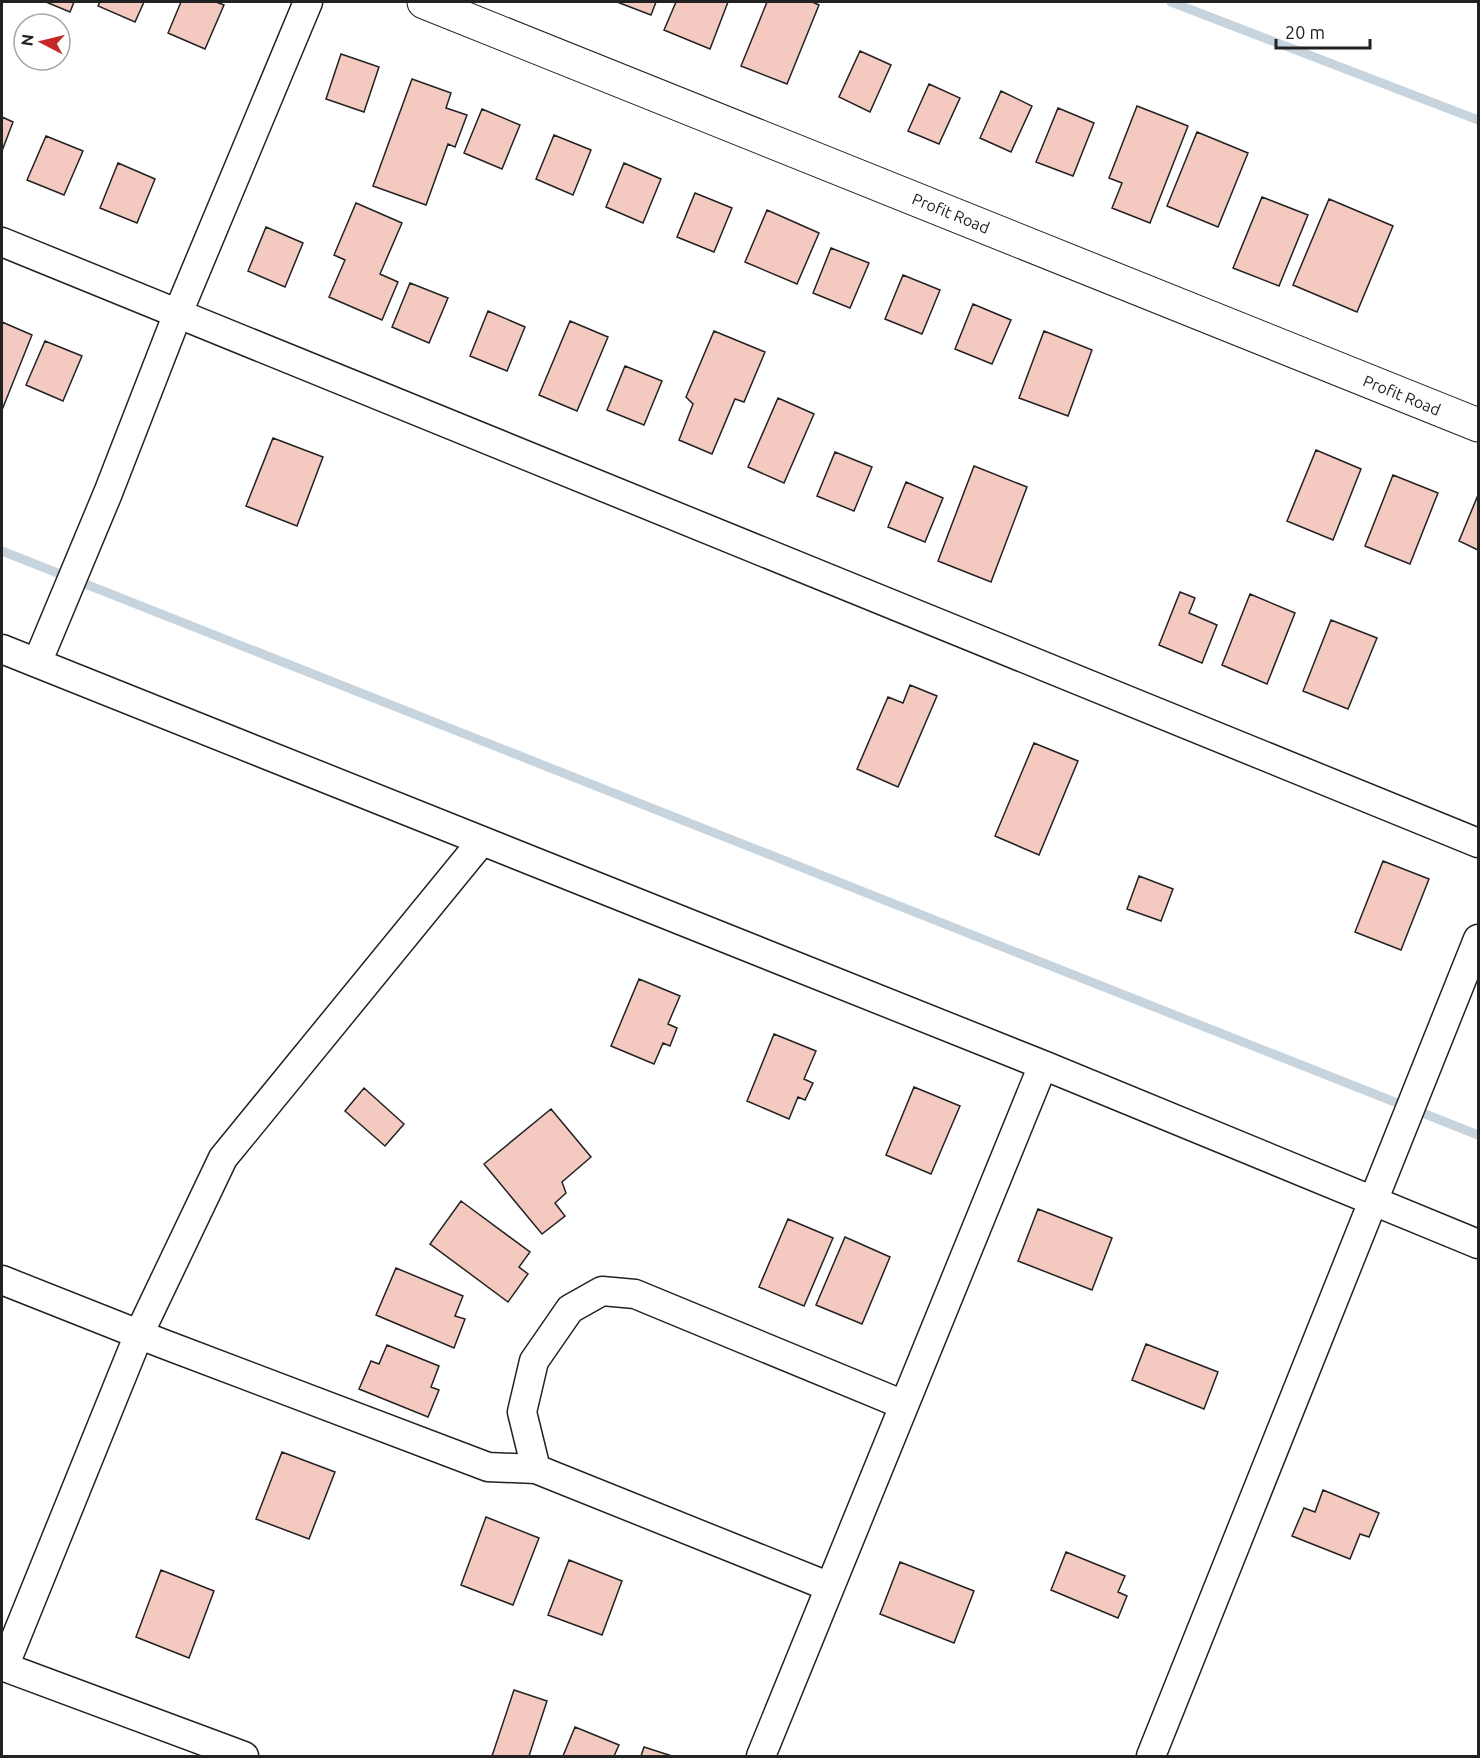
<svg xmlns="http://www.w3.org/2000/svg" width="1480" height="1758" font-family="Ubuntu,sans-serif">
<style>
.lines{fill:none;stroke-linecap:round;stroke-linejoin:round}
.stream{stroke:#c7d3dd;stroke-width:9}
.building{fill:#f3c9c0;stroke:#222;stroke-width:1.5}
.minor-casing{stroke:#222;stroke-width:31}
.tertiary-casing{stroke:#222;stroke-width:35}
.minor{stroke:#fff;stroke-width:28}
.tertiary{stroke:#fff;stroke-width:33}
.labels{text-anchor:middle;dominant-baseline:central;stroke-width:4.5;stroke-linejoin:round;paint-order:stroke}
.street-label{font-size:16px;fill:#222;stroke:#fff}
</style>
<rect width="100%" height="100%" fill="#fff"/>
<g class="lines">
<path class="stream" d="M1171 2 1478 120
M2 551 1478 1135"/>
</g>
<path class="building" d="M46 2H74L70 12Z
M100 2H144L135 22 98 6Z
M181 2H216L224 5 205 49 168 33Z
M617 2H656L651 15Z
M676 2H728L710 49 664 30Z
M767 2H812L819 5 787 84 741 66Z
M860 51 891 65 870 112 839 97Z
M341 54 379 67 364 112 326 99Z
M412 79 451 93 446 108 467 115 455 147 448 144 426 205 373 186Z
M929 84 960 98 939 144 908 131Z
M1001 91 1032 106 1011 152 980 138Z
M1137 106 1188 126 1150 223 1112 208 1122 183 1109 178Z
M1058 108 1094 123 1073 176 1036 162Z
M482 109 520 125 502 169 464 153Z
M2 117 13 122 2 151Z
M1197 132 1248 153 1218 227 1167 206Z
M554 135 591 150 573 195 536 179Z
M46 136 83 151 64 195 27 180Z
M118 163 155 179 137 223 100 208Z
M624 163 661 179 643 223 606 207Z
M695 193 732 208 714 252 677 237Z
M1262 197 1308 215 1279 286 1233 268Z
M1329 199 1393 226 1357 312 1293 285Z
M356 203 402 223 380 274 398 282 382 320 329 297 345 260 334 255Z
M767 210 819 233 797 284 745 262Z
M266 227 303 243 285 287 248 271Z
M831 248 869 263 850 308 813 293Z
M903 275 940 290 922 334 885 319Z
M410 283 448 298 429 343 392 327Z
M973 304 1011 320 992 364 955 349Z
M488 311 525 327 507 371 470 356Z
M570 321 608 337 577 411 539 395Z
M2 322 32 335 2 410Z
M714 331 765 352 744 402 735 399 712 454 679 440 693 404 686 397Z
M1044 331 1092 350 1068 416 1019 398Z
M45 341 82 356 63 401 26 385Z
M625 366 662 381 644 425 607 410Z
M778 398 814 414 784 483 748 467Z
M273 438 323 457 297 526 246 506Z
M1316 450 1361 469 1333 540 1287 521Z
M835 452 872 467 854 511 817 496Z
M974 466 1027 487 991 582 938 561Z
M1393 475 1438 493 1410 564 1365 546Z
M906 482 943 498 925 542 888 527Z
M1478 495V550L1459 541Z
M1180 592 1195 598 1189 613 1217 625 1202 663 1159 645Z
M1250 594 1295 613 1267 684 1222 665Z
M1331 620 1377 638 1348 709 1303 691Z
M910 685 937 696 898 787 857 769 888 697 903 703Z
M1034 743 1078 761 1039 855 995 836Z
M1383 861 1429 879 1401 950 1355 932Z
M1139 876 1173 889 1161 921 1127 909Z
M639 979 680 996 668 1024 677 1028 670 1046 663 1043 654 1064 611 1046Z
M774 1034 816 1051 804 1079 813 1083 805 1100 798 1097 789 1119 747 1101Z
M914 1087 960 1106 931 1174 886 1155Z
M364 1088 404 1124 385 1146 345 1111Z
M551 1109 591 1157 562 1182 566 1193 555 1203 565 1216 542 1234 484 1164Z
M461 1201 530 1252 519 1267 528 1274 508 1302 430 1244Z
M1038 1209 1112 1238 1092 1290 1018 1261Z
M788 1219 833 1238 804 1306 759 1287Z
M845 1237 890 1257 862 1324 816 1305Z
M396 1268 463 1296 455 1316 465 1319 454 1348 376 1315Z
M1146 1344 1218 1372 1204 1409 1132 1380Z
M387 1345 439 1366 431 1387 439 1390 428 1417 359 1389 371 1361 379 1364Z
M282 1452 335 1472 309 1539 256 1519Z
M1323 1490 1379 1513 1369 1537 1360 1534 1350 1559 1292 1536 1304 1508 1315 1512Z
M486 1517 539 1538 513 1605 461 1585Z
M1066 1552 1125 1576 1118 1592 1127 1596 1118 1618 1051 1590Z
M569 1560 622 1581 602 1635 548 1615Z
M900 1562 974 1591 954 1643 880 1614Z
M161 1570 214 1591 189 1658 136 1637Z
M514 1690 547 1701 529 1756H492Z
M575 1727 619 1745 614 1756H563Z
M644 1747 672 1756H641Z"/>
<g class="lines">
<defs>
<path id="minor" d="M2 242 1478 843
M2 649 1043 1065 1478 1244
M37 663 108 493 178 313 308 2
M2 1280 161 1343 488 1467 536 1469
M830 1587 536 1469 522 1412 534 1361 570 1309 602 1291 635 1294 904 1405
M2 1666 244 1756
M4 1667 139 1334 223 1158 482 841
M761 1756 1043 1065
M1151 1756 1478 939"/>
<path id="tertiary" d="M424 2 1478 425"/>
</defs>
<use href="#minor" class="minor-casing"/>
<use href="#tertiary" class="tertiary-casing"/>
<use href="#minor" class="minor"/>
<use href="#tertiary" class="tertiary"/>
</g>
<g class="labels">
<g class="street-label">
<text transform="translate(951 213) rotate(22)">Profit Road</text>
<text transform="translate(1402 395) rotate(22)">Profit Road</text>
</g>
</g>
<rect width="1480" height="1758" fill="none" stroke="#222222" stroke-width="6"/>
<g transform="translate(42 42) rotate(277)"><circle r="28" fill="#ffffff" stroke="#a7a7a7" stroke-width="1.5"/>
<path d="M0-4.5L10 22L0 15L-10 22Z" fill="#c62828"/>
<text y="-9" font-size="16" font-weight="bold" text-anchor="middle" fill="#222222">N</text>
</g>
<path d="M1276 39v9h94v-9" fill="none" stroke="#222222" stroke-width="3"/>
<text x="1285" y="39" font-size="18" fill="#222222" stroke="#ffffff" stroke-width="4.5" paint-order="stroke">20 m</text>
</svg>
